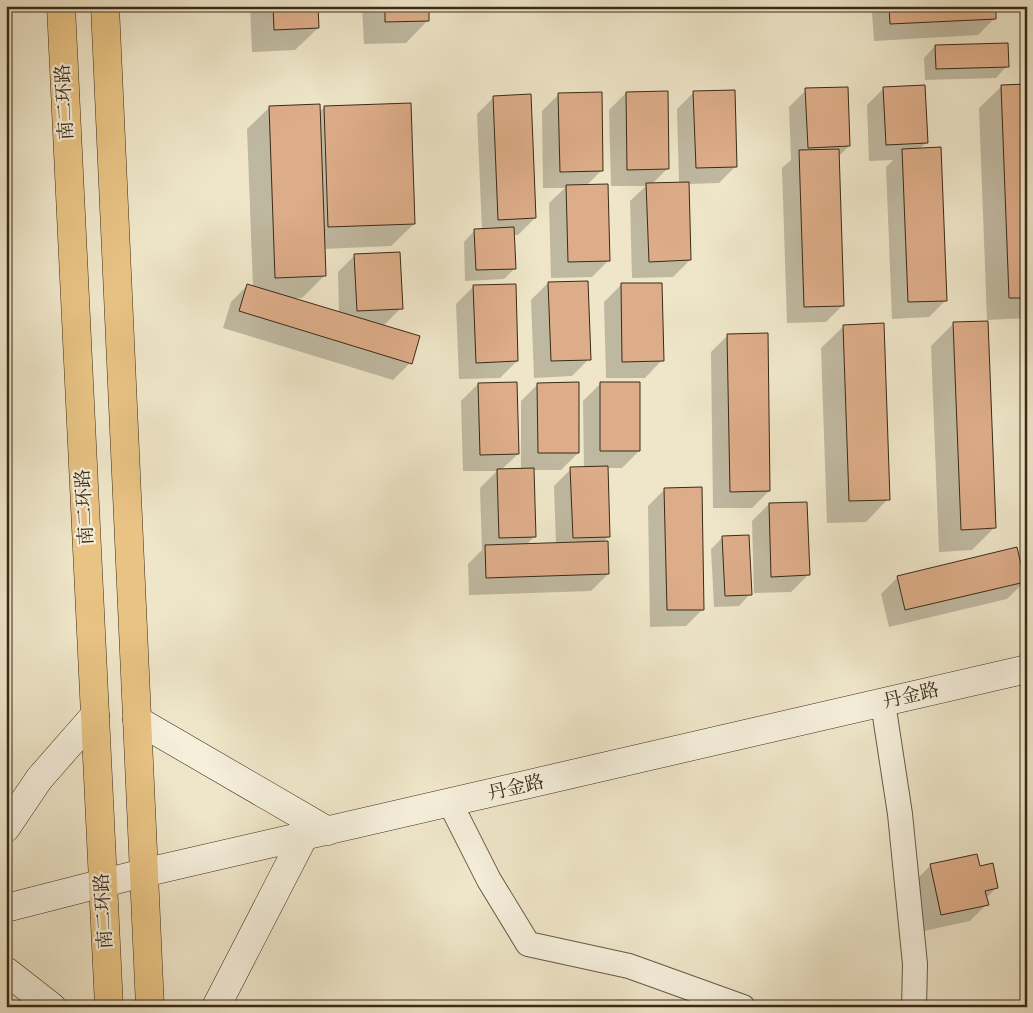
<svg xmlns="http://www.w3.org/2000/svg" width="1033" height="1013" font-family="'IM FELL DW Pica','Noto Serif SC',serif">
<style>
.shadow{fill:#0003}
.building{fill:#ddad89;stroke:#3a2a16}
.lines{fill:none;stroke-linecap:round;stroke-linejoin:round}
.street-casing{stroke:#675943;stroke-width:26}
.secondary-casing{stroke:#3a2a16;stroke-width:29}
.primary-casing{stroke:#3a2a16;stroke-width:29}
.street{stroke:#f5efdc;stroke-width:24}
.secondary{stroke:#f5efdc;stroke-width:28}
.primary{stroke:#e8c384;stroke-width:28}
.labels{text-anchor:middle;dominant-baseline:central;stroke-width:4.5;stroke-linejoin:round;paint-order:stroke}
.street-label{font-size:19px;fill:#3a2a16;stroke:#f5efdc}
</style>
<rect width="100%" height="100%" fill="#efe6c9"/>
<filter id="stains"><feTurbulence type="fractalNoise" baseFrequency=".004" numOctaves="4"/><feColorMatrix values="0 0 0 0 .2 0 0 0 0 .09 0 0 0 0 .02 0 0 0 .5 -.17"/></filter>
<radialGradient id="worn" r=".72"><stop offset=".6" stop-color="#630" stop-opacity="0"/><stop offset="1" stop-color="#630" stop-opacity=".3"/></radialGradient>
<path class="shadow" d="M250 6H317L318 28 295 50 252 52Z
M362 6H427L428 20 406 43 364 44Z
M878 6H994L995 18 978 35 874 41 872 12Z
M935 46 1007 66 996 78 925 80 924 58Z
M1027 85V318L987 320 979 108 1002 86Z
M884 88 927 142 919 149 946 300 929 317 892 319 886 167 893 160 869 161 867 105Z
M806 90 849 146 838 157 843 305 826 322 787 323 782 168 791 160 789 107Z
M694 92 736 166 719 183 687 184 690 260 673 277 632 278 630 201 646 186H611L609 110 626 93 668 168 652 184 679 183 677 109Z
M559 94 602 170 586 186 609 260 592 277 551 278 549 203 565 188H543L542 111Z
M494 97 535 218 518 235H513L515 268 504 279 465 281 464 242 475 230H482L477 114Z
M270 107 319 113 324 107 414 224 391 246 323 249 324 276 302 298H293L339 313 338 272 355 255 401 308 383 326 410 363 393 380 223 328 231 302 248 285 253 287 247 129Z
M548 283 589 359 572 376 534 378 531 300Z
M621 285 662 360 645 378H606L604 302Z
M473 287 517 361 500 378 459 379 456 304Z
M954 323 994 528 972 550 939 552 931 346Z
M844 326 888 499 866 522 827 523 821 348Z
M728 335 769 491 752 508H713L711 352Z
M478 384 518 454 501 470H521V401L538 384 578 453 561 470H533L535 536 526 545 556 544 554 486 571 469 584 468 583 401 600 384 639 451 622 468H607L609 536 602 543 608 574 591 591 469 595 468 564 482 550 480 488 497 471H463L461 401Z
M665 489 703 609 686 626 650 627 648 506Z
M769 504 808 575 791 592 754 593 752 521Z
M723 537 750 594 739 606 714 607 711 549Z
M898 577 1024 582 1007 599 889 627 881 594Z
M976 855 979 868 997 887 986 898 987 904 970 921 924 931 913 883 930 866Z"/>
<path class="building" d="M273 6H318L319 28 274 30Z
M385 6H429V21L385 22Z
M889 6H996V19L890 24Z
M1008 43 1009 67 936 69 935 45Z
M1027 84V298H1009L1001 85Z
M925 85 928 143 886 145 883 87Z
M848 87 850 146 808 148 805 88Z
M735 90 737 167 696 168 693 91Z
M668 91 669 169 627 170 626 92Z
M602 92 603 171 560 172 558 93Z
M531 94 536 218 498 220 493 96Z
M411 103 415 224 328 227 324 106Z
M320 104 326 276 275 278 269 106Z
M941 147 947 301 908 302 902 149Z
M839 149 844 306 804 307 799 150Z
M689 182 691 260 649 262 646 183Z
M608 184 610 261 568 262 566 185Z
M514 227 516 269 476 270 474 229Z
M400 252 403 309 357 311 354 254Z
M588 281 591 360 551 361 548 282Z
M621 283H662L664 361 622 362Z
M247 284 420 336 412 364 239 311Z
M516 284 518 361 476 363 473 285Z
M988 321 996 528 961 530 953 322Z
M884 323 890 500 849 501 843 325Z
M768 333 770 491 730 492 727 334Z
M517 382 519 454 480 455 478 383Z
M579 382V453H538L537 383Z
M600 382H640V451H600Z
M608 466 610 537 573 538 570 467Z
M534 468 536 537 499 538 497 469Z
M702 487 704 610H667L664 488Z
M807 502 810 575 771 577 769 503Z
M749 535 752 595 725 596 722 536Z
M608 541 609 574 486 578 485 545Z
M1017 547 1025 582 905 610 897 576Z
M977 854 980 866 993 863 998 888 985 891 989 905 941 915 930 864Z"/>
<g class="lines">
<defs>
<path id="street" d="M883 703 900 814 915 964 914 1007
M450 803 489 880 528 944 629 966 743 1007"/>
<path id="secondary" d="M137 720 328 831
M6 828 39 779 95 715
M6 908 143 873 1027 669
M6 971 52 1007
M216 1007 304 836"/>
<path id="primary" d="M61 6 109 1007
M105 6 150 1007"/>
</defs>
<use href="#street" class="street-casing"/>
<use href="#secondary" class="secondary-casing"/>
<use href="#primary" class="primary-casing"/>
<use href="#street" class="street"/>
<use href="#secondary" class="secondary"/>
<use href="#primary" class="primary"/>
</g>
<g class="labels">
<g class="street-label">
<text transform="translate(65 102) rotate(-93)">南二环路</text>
<text transform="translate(85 507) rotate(-93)">南二环路</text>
<text transform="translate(911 696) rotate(-13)">丹金路</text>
<text transform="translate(516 788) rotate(-13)">丹金路</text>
<text transform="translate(104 911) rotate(-93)">南二环路</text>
</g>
</g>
<rect width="1033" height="1013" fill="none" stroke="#efe6c9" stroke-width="25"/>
<rect x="8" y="8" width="1018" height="998" fill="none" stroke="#3a2a16" stroke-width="2.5"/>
<rect x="12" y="12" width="1008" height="988" fill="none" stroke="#3a2a16"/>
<rect width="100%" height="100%" filter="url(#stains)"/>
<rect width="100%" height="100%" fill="url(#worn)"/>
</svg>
